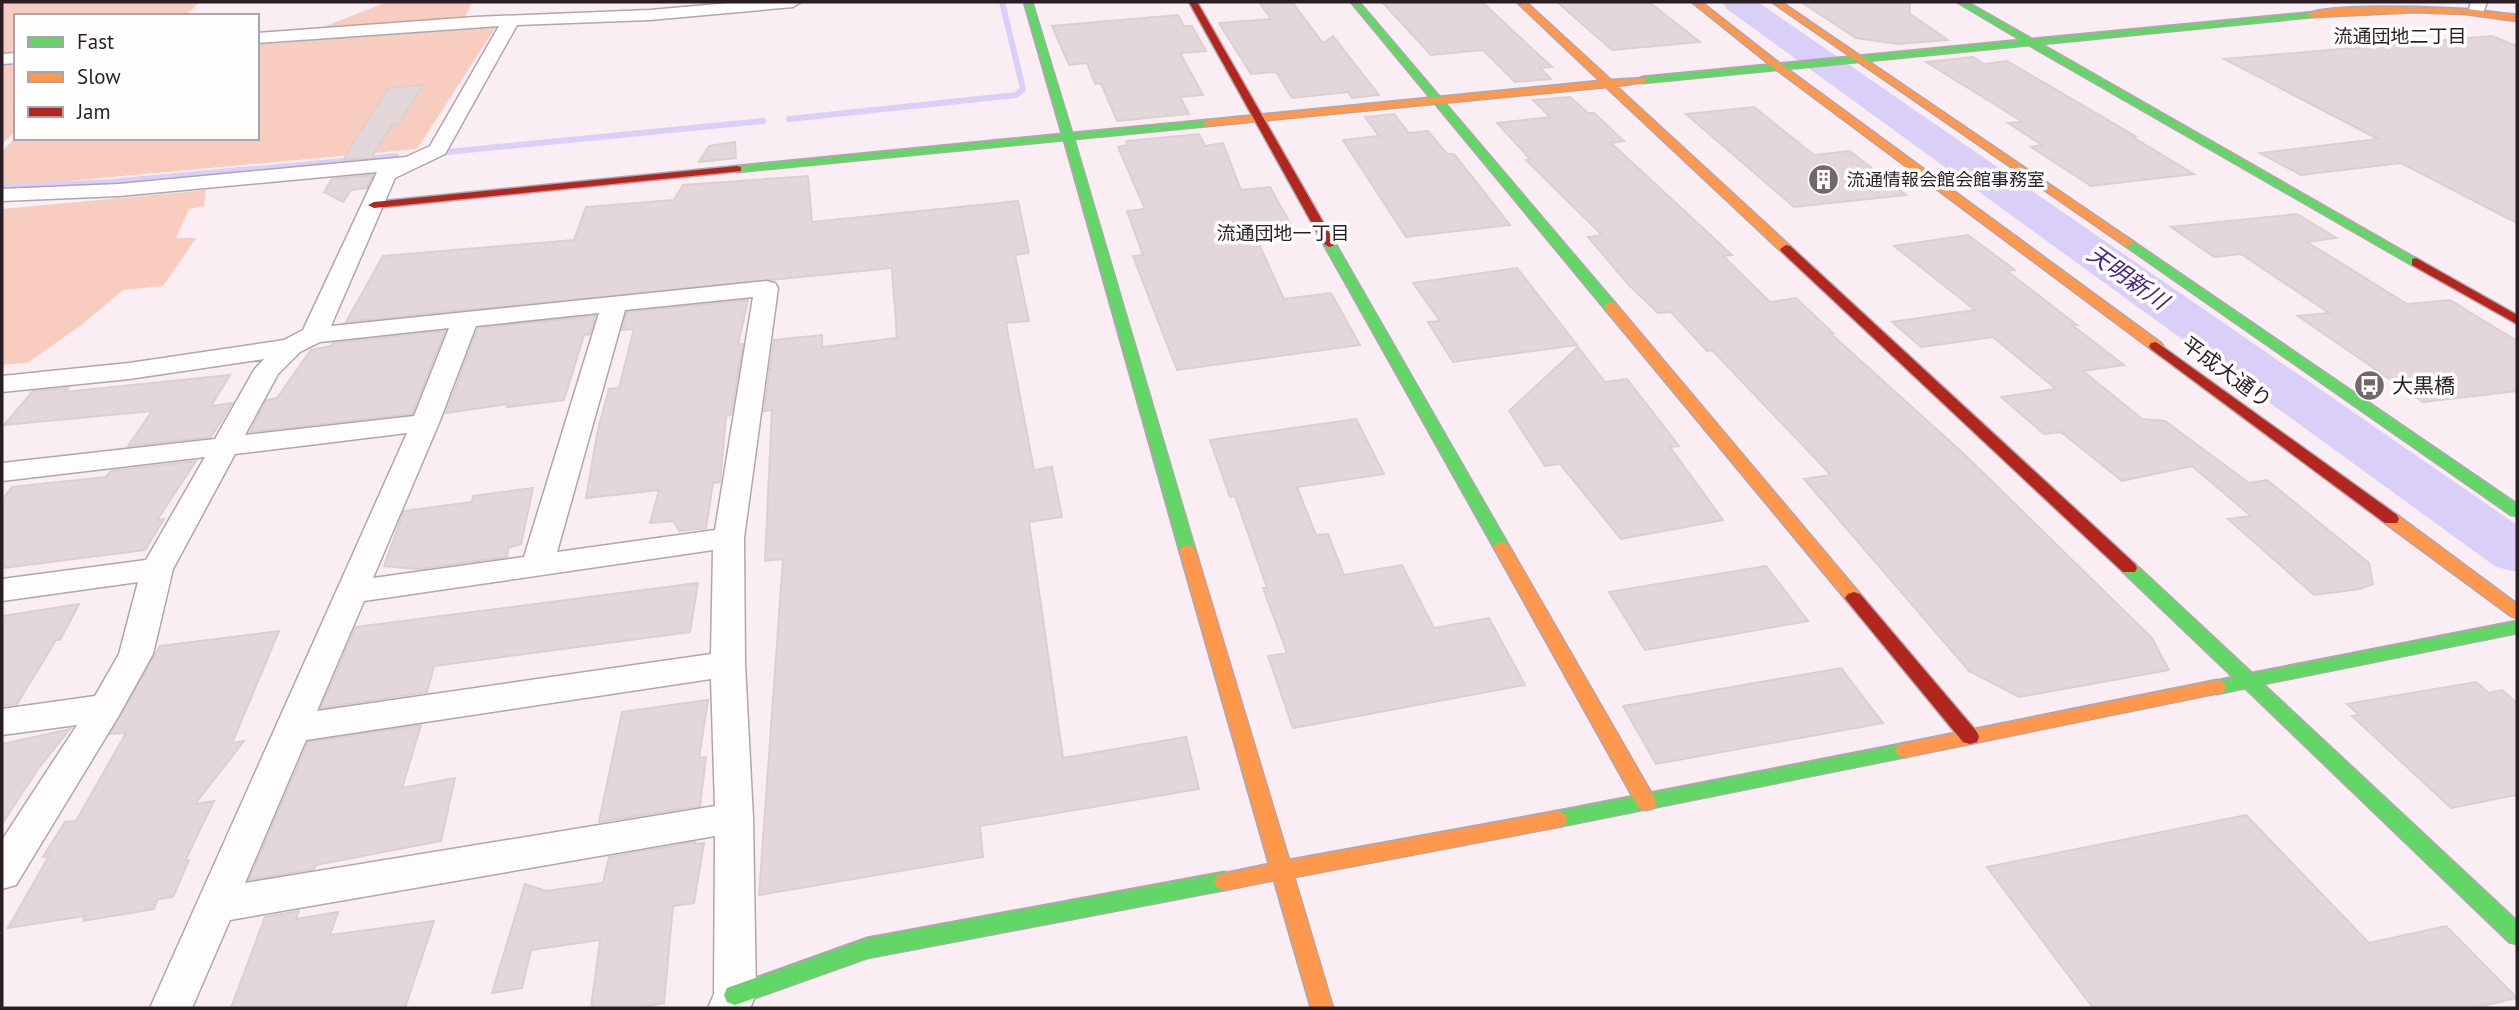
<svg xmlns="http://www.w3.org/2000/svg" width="2519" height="1010" font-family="'PT Sans','Noto Sans JP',sans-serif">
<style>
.green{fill:#f9ccc0}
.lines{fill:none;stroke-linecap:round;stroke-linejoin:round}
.stream-far1{stroke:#dacff8;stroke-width:6}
.stream{stroke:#dacff8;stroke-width:8}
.river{fill:#dacff8;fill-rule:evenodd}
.building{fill:#e3d7da;stroke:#dccfd2;stroke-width:2}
.street-casing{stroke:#b1a6ab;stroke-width:3}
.fast-casing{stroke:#b1a6ab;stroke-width:3}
.slow-casing{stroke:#b1a6ab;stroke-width:3}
.jam-casing{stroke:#b1a6ab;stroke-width:3}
.street{fill:#fefcfd;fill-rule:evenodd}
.fast{fill:#63d668;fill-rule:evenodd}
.slow{fill:#ff974d;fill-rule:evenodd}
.jam{fill:#b3261e;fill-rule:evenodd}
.labels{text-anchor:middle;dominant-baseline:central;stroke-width:7;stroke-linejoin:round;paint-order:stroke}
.far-poi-label{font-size:18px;fill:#2a1e24;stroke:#fefefe;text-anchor:start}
.far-neighbourhood-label{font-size:19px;fill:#2a1e24;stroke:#fefefe}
.street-label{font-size:21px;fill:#2a1e24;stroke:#fefefe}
.poi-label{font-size:21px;fill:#2a1e24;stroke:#fefefe;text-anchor:start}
.water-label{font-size:23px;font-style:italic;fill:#482389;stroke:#fefefe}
</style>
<rect width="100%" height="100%" fill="#faeef4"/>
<path class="green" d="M2 2H200L185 16H16V54L2 56Z
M387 2H472L464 19 318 29Z
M497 25 417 149 2 187V151L16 137 257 138V41Z
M16 61V131L2 144V62Z
M206 190 204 206 189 209 176 238H196L163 286 123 290 80 326 27 363 2 365V209Z"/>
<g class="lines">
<path class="stream-far1" d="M789 119 1016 95 1023 89 1002 2
M447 152 763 121
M234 171 396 156"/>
<path class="stream" d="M2 188 111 183 252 170"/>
<path class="river" d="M1722 2H1758L2517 525V572L2496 567 1727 9Z"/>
</g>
<path class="building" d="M1259 2H1292L1323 43 1333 36 1379 95 1352 98 1348 92 1292 98 1276 72 1251 74 1219 23 1271 19Z
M1382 2H1482L1552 67 1540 68 1551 79 1515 82 1483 50 1431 55Z
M1557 2H1649L1700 42 1612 50Z
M1801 2H1910V14L1948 40 1898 44 1856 38Z
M1178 15 1184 26H1192L1206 51 1180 53 1203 95 1180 97 1189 114 1117 121 1101 83 1095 84 1087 63 1069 65 1052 26Z
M2492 36 2517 46V223L2401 163 2301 175 2260 153 2378 139 2224 59Z
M1973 57 1984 64 2007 61 2135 136H2131L2194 174 2091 186 2031 147 2042 145 2008 123 2023 122 1926 62Z
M423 85 399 123 392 125 371 158 343 160 388 88Z
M1570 97 1588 113H1594L1624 141 1611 143 1732 255 1723 256 1770 302 1796 298 1833 333H1830L1965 455 2152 638 2169 670 2019 697 1969 671 1804 479 1831 475 1712 350 1707 351 1671 312 1658 313 1628 284 1588 237 1602 235 1526 160 1530 159 1497 123 1550 117 1533 100Z
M1754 107 1814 155 1850 151 1906 195 1794 207 1686 114Z
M1394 114 1409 133 1428 131 1447 154H1454L1510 225 1406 237 1343 140 1379 136 1365 117Z
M1199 134 1205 146 1223 143 1241 190 1270 187 1291 225 1252 229 1284 299 1331 293 1360 345 1177 370 1133 256 1143 255 1127 211 1145 209 1118 147 1128 145 1126 141Z
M735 142 736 158 699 162 709 146Z
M373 175 367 188 351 190 343 202 324 192 332 179Z
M808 176 812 222 1018 201 1029 253 1015 255 1029 321 1006 323 1034 470 1052 467 1062 517 1029 522 1063 758 1186 737 1199 789 980 826 983 857 759 895 783 559 765 561 772 410 764 411 774 340 822 335V347L897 338 892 268 346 322 383 256 574 240 586 207 674 200 683 185Z
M2297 214 2336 238 2307 242 2407 304 2450 300 2517 341V391L2423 402 2298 316 2329 313 2241 254 2214 257 2171 227Z
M1968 235 2015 270 2007 271 2077 325H2072L2124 365 2083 371 2142 419 2165 421 2249 483 2267 480 2369 563 2373 584 2360 589 2314 595 2228 519 2251 516 2192 466 2122 481 2061 432 2044 434 2001 397 2056 389 1993 337 1921 347 1892 322 1975 310 1894 246Z
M1517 268 1577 345 1453 362 1428 322 1440 321 1413 283Z
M748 300 738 345 743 344 731 415 726 416 720 482 713 483 706 528 679 531 673 521 650 523 659 490 586 498 598 429 609 389 619 388 634 329 622 330 627 312Z
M595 316 590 334 584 335 564 400 507 407 508 404 446 413 478 328Z
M445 331 412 414 250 432 267 400 277 398 311 350 331 346 333 343Z
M1578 347 1605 382 1627 379 1679 446 1670 447 1723 520 1621 539 1560 464 1545 466 1509 411Z
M230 375 211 406 232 403 211 437 128 446 152 411 4 425 33 391 68 388 65 392Z
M1356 419 1384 474 1297 487 1316 535 1328 534 1344 575 1402 565 1434 628 1489 618 1525 685 1293 728 1268 656 1287 653 1263 588H1267L1235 496 1230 497 1210 440Z
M196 461 157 520 164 519 145 550 2 568V500L12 487 106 477 111 471Z
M533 488 521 544 508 548 507 557 418 569 384 566 404 511 472 502 473 496Z
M1766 566 1808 621 1645 650 1609 592Z
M698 583 690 632 434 666 427 692 321 708 356 627Z
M79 604 60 640H56L17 704 2 706V616Z
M279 631 232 743 244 741 195 804 214 801 185 861 189 860 173 897 158 899 154 909 83 921 85 916 8 928 49 856 43 857 65 822 76 821 126 733 110 734 160 646Z
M1841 668 1883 723 1656 764 1623 706Z
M2476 682 2489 693 2502 690 2517 703V795L2451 808 2352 716 2359 715 2347 704Z
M708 700 699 758 706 757 700 806 599 822 622 712Z
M421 725 402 788 455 778 441 841 316 865 314 869 249 880 308 742Z
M70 729 38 769 2 824V744Z
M2246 815 2369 943 2446 926 2517 998 2474 1008H2093L1987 867Z
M695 842V844L704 843 694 903 673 906 664 1003 640 1008H591L600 940 531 950 522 988 492 993 525 884 546 891 603 883 609 857Z
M299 911 296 919 338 912 330 935 434 921 405 1008H231L265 917Z"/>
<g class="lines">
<defs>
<path id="street" d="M741 2H801L793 7 650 20 517 25 445 154 395 178 331 326 766 281 775 283 778 288 744 538 745 664 753 818 756 995 750 1008H708L714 994 715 836 230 920 192 1008H150L407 433 235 454 173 569 153 654 118 717 16 885 2 889V840L77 725 2 735V709L95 696 119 654 138 582 2 601V579L146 560 205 457 2 481V463L215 439 254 370 264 359 129 379 2 392V376L129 363 284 340 303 330 377 172 119 196 2 201V189L119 184 406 157 430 146 499 26 257 43V33L475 17 650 10ZM753 297 715 530 557 552 625 310ZM599 313 524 557 373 578 439 423 476 326ZM449 328 414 416 245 435 278 374 300 352 320 342ZM713 550 711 654 317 711 364 601ZM711 679 715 806 245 883 306 740Z
M2471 2H2487L2483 13 2477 14 2469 9Z
M16 53V63L2 64V54Z"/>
<path id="fast" d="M1024 2H1032L1072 133 1207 120 1212 123 1207 126 1074 139 1195 549 1193 553H1181L1179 549 1064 140 737 172 731 169 737 166 1062 134Z
M1351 2H1359L1615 303V309H1605Z
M1957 2H1967L2032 39 2315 12 2316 14 2312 17 2041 44 2422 262 2420 265H2412L2029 45 1642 83 1637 80 1642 77 2021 40Z
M2128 238 2517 504V516L2511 515 2124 245V239Z
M1329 239 1335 243 1509 546 1507 550 1501 551 1493 546 1323 243Z
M2129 562 2135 564 2252 673 2517 621V633L2263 684 2517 921V944L2509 942 2245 688 2217 694 2211 692 2208 687 2211 682 2233 677 2123 572 2121 568Z
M1905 743 1912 745 1915 750 1912 755 1905 757 1557 827 1550 825 1547 819 1550 813 1557 811Z
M1224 872 1231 875 1234 881 1231 887 1224 890 867 958 735 1005 727 1002 724 995 727 988 867 938Z"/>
<path id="slow" d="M1517 2H1526L1611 80 1645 78V82L1616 86 1790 246V252H1782L1606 87 1207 126 1202 123 1207 120 1600 81Z
M1692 2H1701L1779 63 2161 343 2163 346 2161 349H2151L1773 67Z
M1772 2H1781L2134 242 2128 246 2124 245Z
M2415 7 2466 9 2517 15V21L2466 14 2415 12 2312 17 2308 14C2323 5 2393 7 2415 7Z
M1610 302 1615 303 1860 594 1863 598 1860 602H1848L1605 309V303Z
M2391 514 2397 515 2517 604V618L2511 616 2385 523 2383 519Z
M1501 541 1509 546 1653 796 1656 802 1653 808 1646 810 1639 808 1493 546Z
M1187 544 1195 549 1289 860 1557 811 1564 813 1567 819 1564 825 1557 827 1294 877 1333 1008H1311L1274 880 1224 890 1217 887 1214 881 1217 875 1269 864 1179 549Z
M2217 680 2223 682 2226 687 2223 692 1905 757 1898 755 1895 750 1898 745 1905 743Z"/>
<path id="jam" d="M1189 2H1197L1335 243 1333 246 1329 247 1323 243Z
M737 166 741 167V171L374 208 368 205 374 202Z
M1786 245 1790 246 2135 564 2137 568 2135 572H2123L1782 252 1780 249Z
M2416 258 2517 315V324L2412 265V259Z
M2156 342 2397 515 2399 519 2397 523H2385L2151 349 2149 346 2151 343Z
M1854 592 1860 594 1977 732 1979 737 1977 742 1970 744 1963 742 1848 602 1845 598 1848 594Z"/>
</defs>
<use href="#street" class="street-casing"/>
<use href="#fast" class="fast-casing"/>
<use href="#slow" class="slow-casing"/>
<use href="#jam" class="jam-casing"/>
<use href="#street" class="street"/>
<use href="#fast" class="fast"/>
<use href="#slow" class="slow"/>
<use href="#jam" class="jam"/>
</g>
<defs>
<symbol id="building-disc" viewBox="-11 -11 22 22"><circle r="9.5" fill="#73676d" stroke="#fefefe"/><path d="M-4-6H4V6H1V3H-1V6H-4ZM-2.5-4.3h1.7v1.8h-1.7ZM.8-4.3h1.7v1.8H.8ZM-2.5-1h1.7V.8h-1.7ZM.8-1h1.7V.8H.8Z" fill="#fff"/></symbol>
<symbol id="bus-disc" viewBox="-11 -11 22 22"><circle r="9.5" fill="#73676d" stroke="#fefefe"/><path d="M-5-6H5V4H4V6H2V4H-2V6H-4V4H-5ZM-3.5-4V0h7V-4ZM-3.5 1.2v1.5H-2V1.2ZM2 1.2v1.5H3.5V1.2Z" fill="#fff"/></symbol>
</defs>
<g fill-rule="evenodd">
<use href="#building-disc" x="1806" y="162" width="35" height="35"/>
<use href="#bus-disc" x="2352" y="368" width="35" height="35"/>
</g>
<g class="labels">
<g class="far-poi-label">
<text x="1847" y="179">流通情報会館会館事務室</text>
</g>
<g class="far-neighbourhood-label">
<text x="2400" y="36">流通団地二丁目</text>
<text x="1283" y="233">流通団地一丁目</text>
</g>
<g class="street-label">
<text transform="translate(2227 372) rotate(36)">平成大通り</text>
</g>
<g class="poi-label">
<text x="2392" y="385">大黒橋</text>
</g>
<g class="water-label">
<text transform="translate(2128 277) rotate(35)">天明新川</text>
</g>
</g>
<rect width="2519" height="1010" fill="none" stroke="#2a1e24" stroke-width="7"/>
<rect x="14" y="14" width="245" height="126" fill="#fefefe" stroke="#a9a4a7" stroke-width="2"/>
<rect x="28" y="37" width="35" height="10" fill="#63d668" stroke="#a9a4a7" stroke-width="2"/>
<text x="77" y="49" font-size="21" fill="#2a1e24">Fast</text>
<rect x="28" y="72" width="35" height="10" fill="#ff974d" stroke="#a9a4a7" stroke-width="2"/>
<text x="77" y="84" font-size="21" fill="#2a1e24">Slow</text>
<rect x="28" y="107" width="35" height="10" fill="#b3261e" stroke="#a9a4a7" stroke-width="2"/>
<text x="77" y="119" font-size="21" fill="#2a1e24">Jam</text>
</svg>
